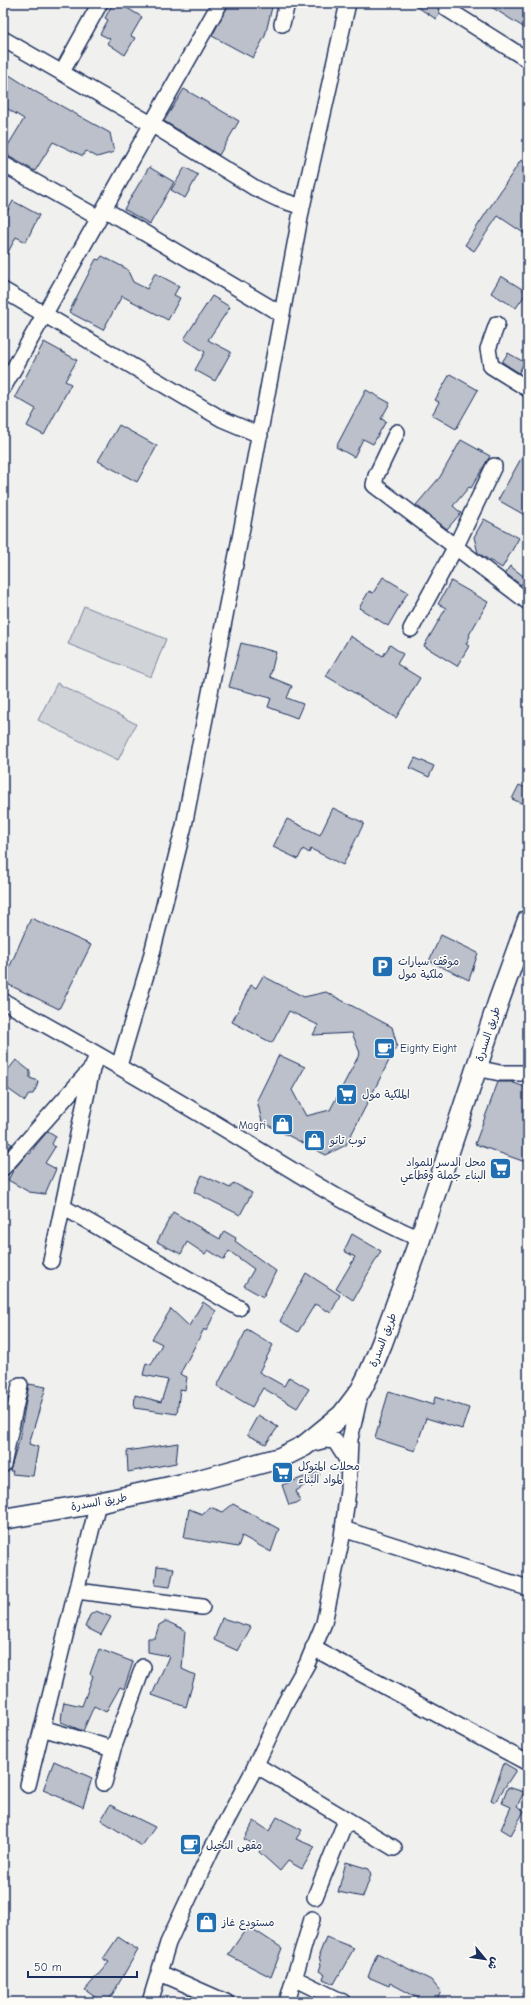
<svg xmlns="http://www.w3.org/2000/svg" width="531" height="2005" font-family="'Comic Neue','Playpen Sans Arabic',sans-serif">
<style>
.green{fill:#d0d3d8;stroke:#76819b}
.building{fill:#bbc0ca;stroke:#1b2f5e}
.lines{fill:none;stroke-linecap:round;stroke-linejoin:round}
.minor-casing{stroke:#1b2f5e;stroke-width:18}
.major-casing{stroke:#1b2f5e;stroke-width:23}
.minor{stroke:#fdfcf7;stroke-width:15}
.major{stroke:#fdfcf7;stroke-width:20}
.labels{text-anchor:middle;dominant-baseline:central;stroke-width:3;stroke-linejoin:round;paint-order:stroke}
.poi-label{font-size:11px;fill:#1b2f5e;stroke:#fdfcf7;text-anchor:start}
.street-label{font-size:11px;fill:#1b2f5e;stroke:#fdfcf7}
</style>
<rect width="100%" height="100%" fill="#f0f0ee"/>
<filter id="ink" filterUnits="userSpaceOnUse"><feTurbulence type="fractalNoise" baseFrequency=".025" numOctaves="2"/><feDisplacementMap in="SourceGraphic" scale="8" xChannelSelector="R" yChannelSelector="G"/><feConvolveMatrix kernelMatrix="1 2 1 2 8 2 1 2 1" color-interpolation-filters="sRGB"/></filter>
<g filter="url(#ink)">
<path class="green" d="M84 606 166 639 151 677 68 644Z
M57 683 136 724 118 760 38 720Z"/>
<path class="building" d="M113 3H119L142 17 131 36 135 38 125 55 107 43 110 39 100 34 108 20 105 18Z
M229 3H273L265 36 253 58 212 36Z
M411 3H441L438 8 440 14 436 19Z
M485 3H528V30Z
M3 71 36 92 110 133 114 152 97 157 86 151 83 156 53 142 35 171 8 156 9 155 4 152 24 119 3 106Z
M184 89 239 121 219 155 164 121Z
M521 160 528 165V236L498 216 474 251 465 245Z
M149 167 174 182 150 224 124 209Z
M185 167 198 175 185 198 171 190Z
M13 201 39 215 26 242 16 237 3 262V219Z
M102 256 127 269 133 282 147 289 155 273 179 286 174 295 180 298 168 320 122 296 103 330 69 312 96 259 99 260Z
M501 276 527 292 516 308 491 293Z
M212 296 230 307 208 340 231 352 215 381 195 370 205 352 184 339Z
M44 342 77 360 65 381 71 384 44 435 27 426 36 409 15 397Z
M508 353 524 362 519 373 502 362Z
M450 374 478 390 456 429 432 415 439 402 435 400Z
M366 390 390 403 381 419 386 421 373 444 363 439 354 457 336 447Z
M119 425 157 446 137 482 98 461Z
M461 440 490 456 471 488 469 487 453 506 461 513 447 529 416 505 440 477Z
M528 446V517L498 500Z
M484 519 519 538 502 568 478 553 474 537Z
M510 566 526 578 521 585 505 573Z
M383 577 408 592 388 626 359 608 369 591 373 593Z
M451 581 488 602 469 635 470 636 466 644 469 646 457 666 424 646 446 608 438 604Z
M350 636 383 656 390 645 403 654 397 664 420 678 396 718 326 676Z
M241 643 276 652 270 677 292 686 287 698 303 704 297 718 268 707 271 698 229 687Z
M415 758 434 766 429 777 410 768Z
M519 785 528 789V806L512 799Z
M333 808 364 823 343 865 311 849 309 853 303 849 298 859 273 847 287 819 320 835Z
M31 918 91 945 59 1009 3 982Z
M441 935 478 953 469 980 429 961Z
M263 976 304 997 326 992 392 1027 397 1045 346 1145 326 1155 262 1122 257 1100 279 1055 305 1067 292 1090 306 1116 330 1110 360 1053 352 1033 313 1035 318 1025 289 1011 272 1043 232 1022 251 985 256 988Z
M16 1060 30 1071V1078L38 1081 37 1086 33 1094H29L25 1101 8 1089 3 1081V1076Z
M498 1082H511L528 1088V1163L475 1144Z
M48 1131 56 1136 52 1144 55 1147 45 1163 56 1169 45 1194 29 1192 8 1180 14 1169 28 1153 30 1154 36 1145Z
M3 1139 12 1144 6 1151 3 1148Z
M202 1175 230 1188 234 1183 252 1193 240 1215 194 1192Z
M173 1212 220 1239 224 1231 236 1238 235 1241 276 1271 263 1297 244 1286 254 1269 229 1251 224 1260 208 1250 205 1254 187 1242 181 1254 157 1242Z
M352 1234 381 1251 353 1300 336 1289 355 1257 344 1251Z
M306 1273 340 1295 331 1313 315 1304 298 1332 280 1321Z
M203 1302 216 1311 206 1331 204 1329 180 1374 187 1377 185 1390 180 1389 177 1414 134 1408 135 1395 161 1402 168 1380 143 1375 146 1363 151 1365 162 1344 152 1339 171 1309 189 1326Z
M247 1329 273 1345 259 1372 284 1386 289 1377 309 1389 297 1408 263 1388 252 1407 217 1386Z
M29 1384 46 1387 29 1444 38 1447 33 1476 12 1474 13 1471H10L19 1441Z
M389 1391 433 1405 435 1397 469 1408 462 1429 426 1418 415 1451 375 1438Z
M258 1415 278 1427 266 1444 247 1435Z
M178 1443 176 1463 128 1472 127 1451Z
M318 1472 320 1475 296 1491 300 1502 289 1505 282 1485Z
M233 1504 279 1529 271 1552 242 1536 238 1547 184 1538 189 1509 202 1514 210 1507 223 1512Z
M157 1566 174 1568 170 1587 155 1585Z
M96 1611 111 1617 101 1635 85 1627 90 1615Z
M222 1618 251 1627 238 1651 214 1640Z
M166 1621 185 1630 182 1669 195 1675 186 1707 152 1695 169 1656 148 1652V1638H155L159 1625Z
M99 1649 133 1662 124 1689 120 1687 106 1712 94 1706 83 1731 61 1722 62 1712 64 1702 82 1706 93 1676 90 1674Z
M54 1761 92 1778 83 1807 43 1790Z
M504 1763 516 1770 495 1802 491 1800Z
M508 1787 524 1792 517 1806 524 1811 511 1835 501 1829 511 1807 502 1803Z
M110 1805 155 1827 142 1846 101 1820Z
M277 1817 302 1830 296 1839 315 1847 302 1869 288 1861 280 1871 259 1852 260 1849 244 1839 254 1821 269 1831Z
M346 1862 369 1869 371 1875 363 1897 338 1892Z
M248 1926 282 1948 271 1977 228 1955Z
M118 1937 138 1950 108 2002H102L85 1990 109 1962 103 1959Z
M326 1937 354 1948 334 1984 323 1979 325 1975 319 1971 321 1965 319 1955Z
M377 1953 431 1980 441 1992 435 2002H416L418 1998 390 1983 389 1986 368 1977Z"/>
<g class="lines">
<defs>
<path id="minor" d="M447 9 528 60
M282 24 287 3
M3 39 153 125 255 188 278 199 302 207
M62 72 100 3
M3 164 99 218
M104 209 281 314
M3 290 222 419 260 435
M497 324 488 349 491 366 528 389
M3 388 220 3
M397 432 376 476 374 485 528 602
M411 629 456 546 494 466
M3 1001C80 1044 157 1088 233 1134 294 1171 355 1211 420 1239
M119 1066 150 961 184 826 238 549 302 207 348 3
M476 1068 500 1073H528
M3 1168 91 1069
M63 1207 239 1308
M51 1261 92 1069 97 1054
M307 1445 325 1440 335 1441 349 1463
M3 1465 20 1385
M343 1529 528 1588
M77 1591 202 1607
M313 1648 528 1763
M42 1728 113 1749
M256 1765 394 1848
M104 1783 113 1749 143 1667
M28 1785 98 1503
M315 1897 346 1820
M160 1973 226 2002
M294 1978 343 2002
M150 2002 168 1943 211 1850 251 1775 284 1705 307 1664 324 1623 342 1537 348 1490 350 1439 360 1395
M287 2002 312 1919"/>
<path id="major" d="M3 1519 98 1503 192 1482 280 1458 304 1446 342 1415 361 1390 370 1372 382 1343 420 1239 498 1003 528 920"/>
</defs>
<use href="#minor" class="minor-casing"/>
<use href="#major" class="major-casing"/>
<use href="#minor" class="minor"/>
<use href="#major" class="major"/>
</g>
</g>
<defs>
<symbol id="parking-square" viewBox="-11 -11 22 22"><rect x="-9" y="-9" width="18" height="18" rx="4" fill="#1f6fb2" stroke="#fdfcf7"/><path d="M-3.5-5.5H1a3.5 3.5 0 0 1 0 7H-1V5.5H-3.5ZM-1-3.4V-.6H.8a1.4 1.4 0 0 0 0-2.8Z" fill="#fff"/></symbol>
<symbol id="cafe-square" viewBox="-11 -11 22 22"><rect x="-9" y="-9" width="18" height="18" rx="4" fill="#1f6fb2" stroke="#fdfcf7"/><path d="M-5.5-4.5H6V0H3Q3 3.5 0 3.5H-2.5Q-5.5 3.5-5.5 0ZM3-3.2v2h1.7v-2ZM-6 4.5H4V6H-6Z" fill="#fff"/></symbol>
<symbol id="supermarket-square" viewBox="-11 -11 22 22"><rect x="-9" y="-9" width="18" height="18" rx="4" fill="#1f6fb2" stroke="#fdfcf7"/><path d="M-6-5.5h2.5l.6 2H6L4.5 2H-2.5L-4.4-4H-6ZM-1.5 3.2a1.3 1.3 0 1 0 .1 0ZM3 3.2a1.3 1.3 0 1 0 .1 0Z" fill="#fff"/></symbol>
<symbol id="shop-square" viewBox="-11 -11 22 22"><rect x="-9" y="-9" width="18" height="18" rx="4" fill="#1f6fb2" stroke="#fdfcf7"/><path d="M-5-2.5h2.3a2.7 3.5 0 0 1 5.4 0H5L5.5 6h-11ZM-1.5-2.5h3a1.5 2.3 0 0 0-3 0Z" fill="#fff"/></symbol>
</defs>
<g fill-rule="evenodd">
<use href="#parking-square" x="370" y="954" width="25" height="25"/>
<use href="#cafe-square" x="372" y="1036" width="25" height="25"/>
<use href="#supermarket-square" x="334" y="1082" width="25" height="25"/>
<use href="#shop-square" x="270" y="1112" width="25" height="25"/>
<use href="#shop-square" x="302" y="1128" width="25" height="25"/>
<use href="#supermarket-square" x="488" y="1156" width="25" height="25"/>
<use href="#supermarket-square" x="270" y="1460" width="25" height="25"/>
<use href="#cafe-square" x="178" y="1832" width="25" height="25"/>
<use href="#shop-square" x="194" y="1910" width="25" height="25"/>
</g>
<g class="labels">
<g class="poi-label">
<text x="398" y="961">موقف سيارات<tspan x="398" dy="13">ملكية مول</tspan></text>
<text x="400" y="1048">Eighty Eight</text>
<text x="362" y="1094">الملكية مول</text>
<text x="266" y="1125" text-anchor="end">Magri</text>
<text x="330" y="1140">توب تاتو</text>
<text x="486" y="1162" text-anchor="end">محل الدسر للمواد<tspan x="486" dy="13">البناء جملة وقطاعي</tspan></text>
<text x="298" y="1466">محلات المتوكل<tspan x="298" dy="13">لمواد البناء</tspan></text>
<text x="206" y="1845">مقهى النخيل</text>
<text x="222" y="1922">مستودع غاز</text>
</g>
<g class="street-label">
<text transform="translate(488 1034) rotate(-72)">طريق السدرة</text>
<text transform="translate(383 1340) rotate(-69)">طريق السدرة</text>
<text transform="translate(99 1502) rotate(-10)">طريق السدرة</text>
</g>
</g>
<rect width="531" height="2005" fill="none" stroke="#fdfcf7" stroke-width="16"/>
<rect x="8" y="8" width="515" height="1989" fill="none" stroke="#1b2f5e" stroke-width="1.5" filter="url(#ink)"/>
<g transform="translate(485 1959) rotate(119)" stroke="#fdfcf7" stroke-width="3" paint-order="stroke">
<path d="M0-3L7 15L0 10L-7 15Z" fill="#1b2f5e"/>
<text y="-6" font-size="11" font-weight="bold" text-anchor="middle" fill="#1b2f5e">ش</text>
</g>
<path d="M28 1971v6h109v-6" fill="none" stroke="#1b2f5e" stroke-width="2"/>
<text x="34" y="1971" font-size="12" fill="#1b2f5e" stroke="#fdfcf7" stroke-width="3" paint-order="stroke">50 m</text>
</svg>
